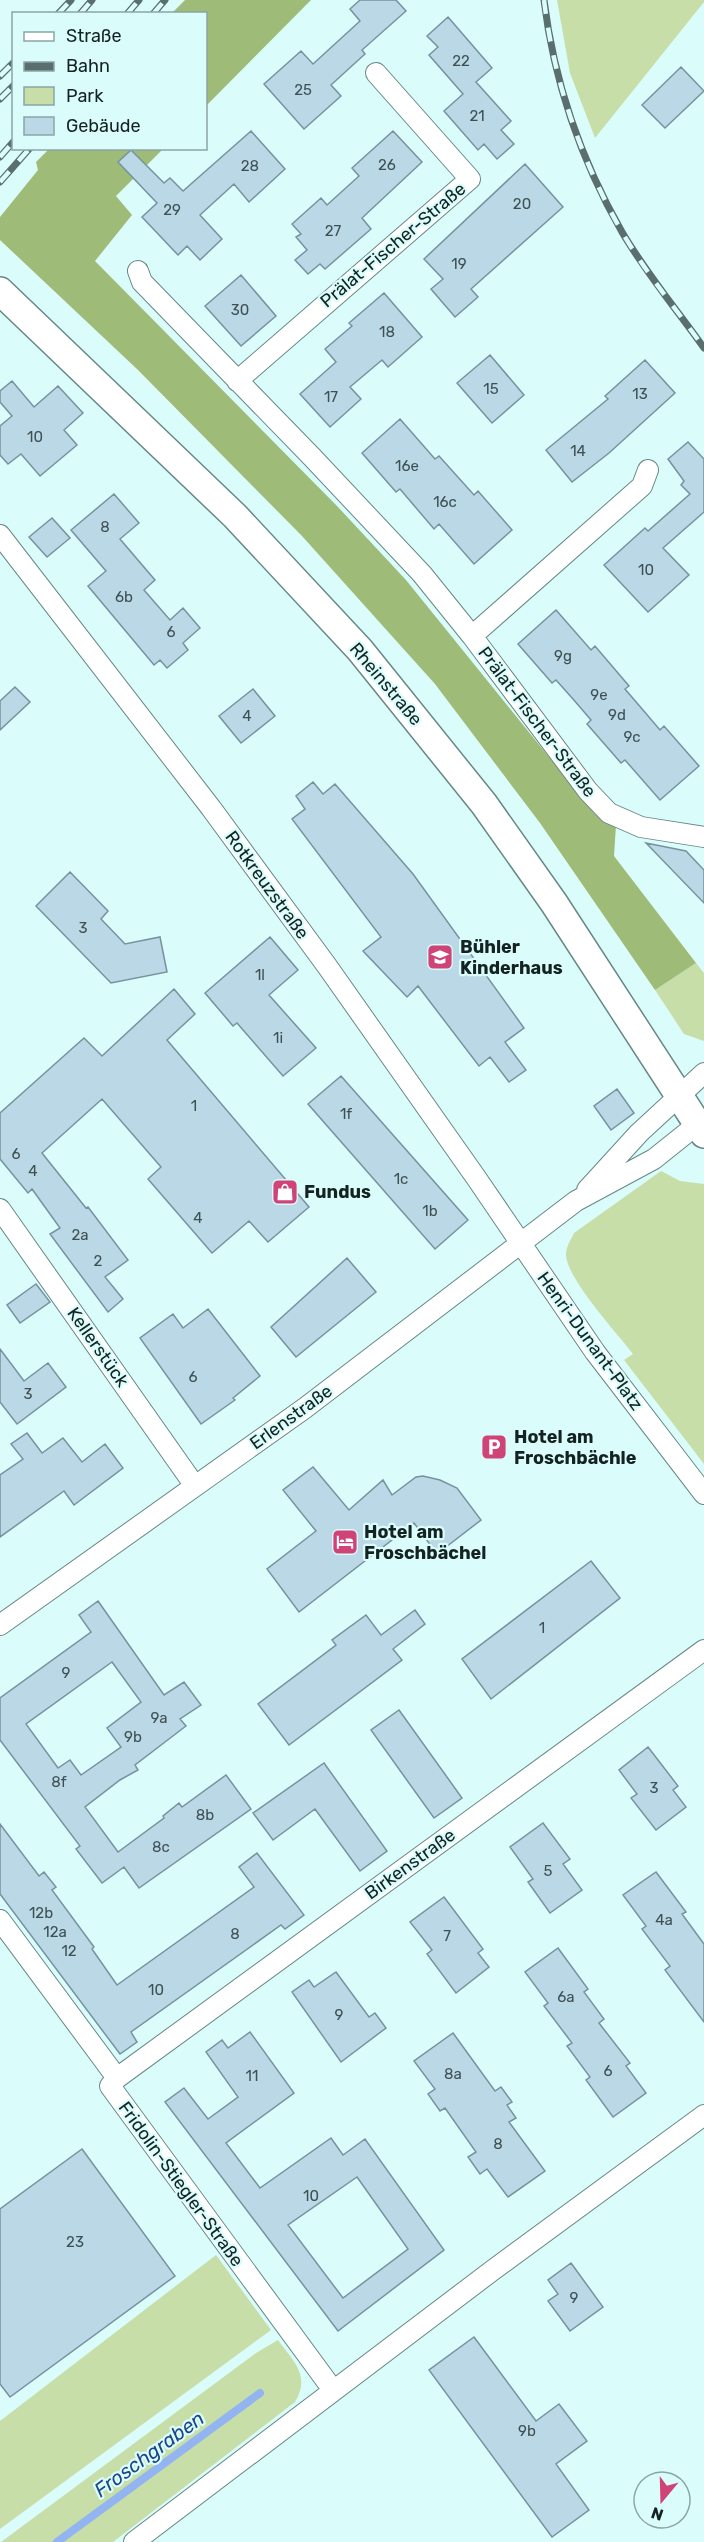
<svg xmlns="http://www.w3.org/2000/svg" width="704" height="2542" font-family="Rubik,sans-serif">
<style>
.green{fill:#c7dea9}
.forest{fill:#9fbb78}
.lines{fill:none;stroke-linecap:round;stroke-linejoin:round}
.stream{stroke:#92b5f2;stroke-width:8}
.building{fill:#bad8e6;stroke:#76929f;stroke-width:1.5;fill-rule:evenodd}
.street-casing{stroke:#678887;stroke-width:22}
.secondary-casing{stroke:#678887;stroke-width:30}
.street{stroke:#fff;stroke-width:20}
.secondary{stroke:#fff;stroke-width:27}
.rail-casing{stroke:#5a6e6e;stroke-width:7}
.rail{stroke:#dafdfc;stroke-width:4.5;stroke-dasharray:14;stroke-linecap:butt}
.labels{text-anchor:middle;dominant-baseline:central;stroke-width:4.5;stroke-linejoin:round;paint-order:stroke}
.number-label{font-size:15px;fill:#3e5053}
.street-label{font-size:18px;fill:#152222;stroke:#dafdfc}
.poi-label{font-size:18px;font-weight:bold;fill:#152222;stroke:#dafdfc;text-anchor:start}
.water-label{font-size:20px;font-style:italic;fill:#1e458b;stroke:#dafdfc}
</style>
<rect width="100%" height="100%" fill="#dafdfc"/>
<path class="green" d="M557 0H704V2L595 138 570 73Z
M696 963 704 973V1041L684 1034 655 990Z
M661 1171 680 1181 704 1184V1464L624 1360 633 1354C617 1333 567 1279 566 1255 566 1247 570 1241 574 1233Z
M216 2255 271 2330 0 2529V2421Z
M278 2340C293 2361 311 2375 295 2402L113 2542H1L256 2353Z"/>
<path class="forest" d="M185 0H311L206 106V14L172 13Z
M49 149H163L116 196 132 215 95 261 337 506 406 580 595 814 616 825 614 856 696 963 655 990 540 823 435 684 302 536 138 370 0 240V217L38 170 36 162Z"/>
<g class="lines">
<path class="stream" d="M57 2542 260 2393"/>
</g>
<path class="building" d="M360 0H396L406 11 362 50 365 54 331 85 341 96 304 129 264 84 301 51 313 64 360 21 350 9Z
M448 17 492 68 476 82 511 121 501 130 514 144 497 159 484 144 478 150 444 111 463 94 429 55 438 47 427 36Z
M681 67 704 91 665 128 642 105Z
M251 131 285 169 249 202 234 184 200 215 222 239 200 260 187 246 178 255 142 217 157 203 118 162 131 150 164 183 170 178 183 191Z
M393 131 422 162 362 218 371 229 325 269 320 264 308 274 295 260 307 250 296 237 301 234 292 224 321 198 327 205 359 176 352 168Z
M525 164 563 207 471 289 478 297 455 317 431 289 443 279 424 259Z
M241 275 276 316 241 346 205 306Z
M384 293 422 337 388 367 382 360 350 387 361 399 330 427 300 394 336 362 325 349 352 326 349 323Z
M490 355 524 395 492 423 457 383Z
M645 360 675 393 609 453 572 482 546 450 608 399 605 396Z
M12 381 34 407 58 386 83 413 64 430 77 445 40 476 21 454 8 464 0 455V426L12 416 0 402V391Z
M400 419 435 459 439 456 474 495 478 491 512 530 474 564 439 524 434 529 400 489 396 492 362 453Z
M688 442 704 459V512L663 548 689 575 648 612 604 565 645 528 648 531 690 494 681 485 684 481 668 459Z
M114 494 139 523 120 539 155 580 144 590 170 620 183 608 200 628 183 643 188 650 167 668 160 660 154 665 88 586 106 571 71 530Z
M52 518 70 538 47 557 29 537Z
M556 610 591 650 595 646 629 686 625 689 643 710 660 730 664 726 699 766 660 800 625 760 621 763 587 724 591 720 573 699 556 680 552 683 518 644Z
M15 687 30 702 0 730V701Z
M253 689 275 716 241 743 219 716Z
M313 782 323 794 335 784 413 874 524 1028 505 1042 526 1070 509 1082 490 1057 479 1066 418 986 407 997 363 951 381 937 292 819 305 809 296 796Z
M646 843 686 851 704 870V903Z
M70 872 108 911 101 919 125 944 160 937 167 972 111 983 36 906Z
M270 937 298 970 269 995 316 1048 283 1076 237 1023 233 1026 205 993Z
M174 989 195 1014 167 1040 309 1207 268 1242 249 1221 212 1253 148 1179 161 1167 102 1099 42 1153 86 1208 88 1207 128 1260 105 1277 123 1299 108 1312 50 1234 60 1228 32 1189 28 1193 0 1159V1113L84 1038 102 1056Z
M341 1076 468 1220 435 1249 308 1104Z
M617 1089 634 1113 611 1130 594 1106Z
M347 1258 376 1292 296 1357 271 1327Z
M36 1284 50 1302 20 1323 7 1305Z
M208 1309 260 1376 233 1398 235 1400 201 1424 140 1338 173 1314 183 1328Z
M0 1349 24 1381 48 1363 66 1387 17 1424 0 1402Z
M27 1433 42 1453 63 1438 82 1462 105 1444 123 1468 74 1505 64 1491 0 1537V1475L23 1459 11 1444Z
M313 1467 349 1510 383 1480 392 1495 416 1477 423 1476 440 1480 457 1488 481 1520 437 1554 414 1523 299 1612 267 1569 316 1531 283 1490Z
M591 1561 620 1598 491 1699 462 1659Z
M98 1601 164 1695 184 1682 201 1705 180 1719 186 1726 135 1765 138 1770 120 1780 85 1807 118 1852 164 1818 163 1816 179 1803 182 1807 226 1775 251 1809 139 1888 124 1867 102 1883 76 1849 80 1846 0 1740V1698L91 1632 79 1615ZM112 1662 141 1702 107 1728 121 1747 81 1775 70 1760 58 1768 26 1724Z
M415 1610 425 1624 393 1649 402 1660 289 1745 258 1704 336 1645 332 1640 366 1615 381 1635Z
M399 1710 462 1798 434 1818 371 1730Z
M648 1747 678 1786 673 1790 686 1807 656 1830 631 1798 637 1794 619 1770Z
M324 1763 387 1851 360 1871 315 1809 273 1840 253 1813Z
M543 1823 570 1859 563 1864 582 1890 550 1913 528 1882 533 1879 510 1847Z
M0 1824 39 1876 44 1872 56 1887 52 1890 94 1947 92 1949 117 1985 254 1887 239 1867 257 1853 304 1915 285 1929 281 1925 131 2032 137 2042 120 2054 0 1894Z
M656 1872 686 1912 682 1914 704 1944V2022L665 1970 670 1966 642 1929 646 1926 623 1895Z
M444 1897 483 1949 478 1953 489 1967 456 1993 427 1954 432 1950 410 1922Z
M558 1948 588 1989 584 1992 604 2019 599 2023 630 2063 626 2066 646 2093 613 2117 586 2080 590 2077 567 2046 572 2043 544 2006 548 2003 525 1972Z
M336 1972 369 2017 375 2013 386 2028 341 2062 292 1992 309 1980 314 1987Z
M250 2032 294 2093 226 2143 260 2188 331 2138 343 2155 365 2139 444 2250 338 2331 165 2102 184 2088 208 2119 238 2097 206 2052 222 2040 228 2048ZM357 2177 408 2249 343 2298 288 2225Z
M453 2033 495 2091 501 2087 512 2102 507 2105 516 2118 509 2122 545 2171 508 2197 487 2169 480 2174 468 2157 476 2152 445 2108 440 2111 428 2094 435 2089 414 2061Z
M82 2149 175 2276 10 2397 0 2384V2209Z
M571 2263 603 2307 570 2331 548 2301 558 2294 548 2280Z
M474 2337 536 2421 559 2404 587 2441 556 2464 589 2510 552 2537 429 2370Z"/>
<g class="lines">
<defs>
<path id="street" d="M138 271 142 282 312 457 422 574 472 636 588 791 609 813 641 827 704 837
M237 381 470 179 376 73
M0 535 211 808 327 966 477 1179 595 1352 704 1494
M472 636 642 486 648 470
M587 1190 639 1133 704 1073
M0 1209 195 1486
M0 1625 305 1408 576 1201 654 1159 704 1119
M0 1920 117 2078 110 2086 333 2390
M117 2078 704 1650
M134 2542 493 2270 704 2115"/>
<path id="secondary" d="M0 291 235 516 360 650 484 804 554 903 704 1134"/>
</defs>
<use href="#street" class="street-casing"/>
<use href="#secondary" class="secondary-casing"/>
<use href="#street" class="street"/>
<use href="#secondary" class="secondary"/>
<defs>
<path id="rail" d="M544 0C554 82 581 160 622 232 646 273 677 310 704 348
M58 14 71 0
M80 14 92 0
M127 14 139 0
M153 14 165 0
M0 76 14 62
M0 99 14 85
M0 157 14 141
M0 182 30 148"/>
</defs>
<use href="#rail" class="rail-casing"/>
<use href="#rail" class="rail"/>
</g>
<defs>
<symbol id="school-square" viewBox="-11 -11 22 22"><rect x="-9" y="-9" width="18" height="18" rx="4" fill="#cf4377" stroke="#dafdfc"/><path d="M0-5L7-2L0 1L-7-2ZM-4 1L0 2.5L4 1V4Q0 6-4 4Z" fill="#fff"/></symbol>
<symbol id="shop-square" viewBox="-11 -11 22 22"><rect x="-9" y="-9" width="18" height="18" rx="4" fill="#cf4377" stroke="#dafdfc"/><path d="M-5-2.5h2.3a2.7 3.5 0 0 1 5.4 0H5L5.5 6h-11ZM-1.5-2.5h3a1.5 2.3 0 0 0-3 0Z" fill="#fff"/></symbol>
<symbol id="parking-square" viewBox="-11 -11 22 22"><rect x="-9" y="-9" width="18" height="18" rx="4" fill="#cf4377" stroke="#dafdfc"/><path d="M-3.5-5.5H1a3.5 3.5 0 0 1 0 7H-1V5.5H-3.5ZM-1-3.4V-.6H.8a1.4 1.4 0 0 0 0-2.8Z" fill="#fff"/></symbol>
<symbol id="hotel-square" viewBox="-11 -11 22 22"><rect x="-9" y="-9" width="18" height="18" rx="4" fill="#cf4377" stroke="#dafdfc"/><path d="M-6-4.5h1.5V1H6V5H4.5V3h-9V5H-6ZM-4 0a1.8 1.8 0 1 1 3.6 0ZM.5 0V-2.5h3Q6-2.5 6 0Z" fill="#fff"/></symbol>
</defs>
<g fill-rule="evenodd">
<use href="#school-square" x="425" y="942" width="30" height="30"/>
<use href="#shop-square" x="270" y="1177" width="30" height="30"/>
<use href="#parking-square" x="479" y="1432" width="30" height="30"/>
<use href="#hotel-square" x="330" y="1527" width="30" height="30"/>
</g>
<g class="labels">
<g class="number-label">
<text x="461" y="61">22</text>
<text x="303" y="90">25</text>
<text x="477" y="116">21</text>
<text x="387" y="165">26</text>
<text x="250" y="166">28</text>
<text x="522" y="204">20</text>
<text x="172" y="210">29</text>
<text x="333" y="231">27</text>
<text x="459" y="264">19</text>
<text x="240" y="310">30</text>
<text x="387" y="332">18</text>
<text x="491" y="389">15</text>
<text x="640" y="394">13</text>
<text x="331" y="397">17</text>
<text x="35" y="437">10</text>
<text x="578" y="451">14</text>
<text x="407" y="466">16e</text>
<text x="445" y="502">16c</text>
<text x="105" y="527">8</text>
<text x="646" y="570">10</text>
<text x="124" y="597">6b</text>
<text x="171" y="632">6</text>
<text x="563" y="656">9g</text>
<text x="599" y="695">9e</text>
<text x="617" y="715">9d</text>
<text x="247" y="716">4</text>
<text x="632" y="737">9c</text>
<text x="83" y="928">3</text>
<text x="260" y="975">1l</text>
<text x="278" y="1038">1i</text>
<text x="194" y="1106">1</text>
<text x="346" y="1114">1f</text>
<text x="16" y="1154">6</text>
<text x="33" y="1171">4</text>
<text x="401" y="1179">1c</text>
<text x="430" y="1211">1b</text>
<text x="198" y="1218">4</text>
<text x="80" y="1235">2a</text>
<text x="98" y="1261">2</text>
<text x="193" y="1377">6</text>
<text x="28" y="1394">3</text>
<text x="542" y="1628">1</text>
<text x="66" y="1673">9</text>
<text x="159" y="1718">9a</text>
<text x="133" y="1737">9b</text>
<text x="59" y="1782">8f</text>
<text x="654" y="1788">3</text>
<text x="205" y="1815">8b</text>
<text x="161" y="1847">8c</text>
<text x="548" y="1871">5</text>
<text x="41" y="1913">12b</text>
<text x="664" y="1920">4a</text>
<text x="55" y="1932">12a</text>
<text x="235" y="1934">8</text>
<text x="447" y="1936">7</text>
<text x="69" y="1951">12</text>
<text x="156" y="1990">10</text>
<text x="566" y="1997">6a</text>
<text x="339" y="2015">9</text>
<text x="608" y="2071">6</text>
<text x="453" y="2074">8a</text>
<text x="252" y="2076">11</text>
<text x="498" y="2144">8</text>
<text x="311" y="2196">10</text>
<text x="75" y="2242">23</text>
<text x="574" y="2298">9</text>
<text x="527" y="2431">9b</text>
</g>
<g class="street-label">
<text transform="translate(393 245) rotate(-40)">Prälat-Fischer-Straße</text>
<text transform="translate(386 684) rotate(50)">Rheinstraße</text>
<text transform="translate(537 722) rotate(53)">Prälat-Fischer-Straße</text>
<text transform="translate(267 885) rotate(54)">Rotkreuzstraße</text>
<text transform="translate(590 1341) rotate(54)">Henri-Dunant-Platz</text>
<text transform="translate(98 1347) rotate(55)">Kellerstück</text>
<text transform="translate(291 1417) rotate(-36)">Erlenstraße</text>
<text transform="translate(410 1864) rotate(-36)">Birkenstraße</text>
<text transform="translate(181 2184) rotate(54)">Fridolin-Stiegler-Straße</text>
</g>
<g class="poi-label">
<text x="460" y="947">Bühler<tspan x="460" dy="21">Kinderhaus</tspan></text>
<text x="304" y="1192">Fundus</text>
<text x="514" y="1437">Hotel am<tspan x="514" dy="21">Froschbächle</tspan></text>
<text x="364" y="1532">Hotel am<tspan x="364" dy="21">Froschbächel</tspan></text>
</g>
<g class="water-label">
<text transform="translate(149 2454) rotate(-36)">Froschgraben</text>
</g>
</g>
<rect x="12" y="12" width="195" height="138" fill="#dafdfc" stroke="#8ba5a5" stroke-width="1.5"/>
<rect x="24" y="32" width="30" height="9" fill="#ffffff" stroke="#8ba5a5" stroke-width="1.5"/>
<text x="66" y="42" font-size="18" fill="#152222">Straße</text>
<rect x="24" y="62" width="30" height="9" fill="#5a6e6e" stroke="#8ba5a5" stroke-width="1.5"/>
<text x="66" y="72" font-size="18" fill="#152222">Bahn</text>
<rect x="24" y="87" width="30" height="18" fill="#c7dea9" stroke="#8ba5a5" stroke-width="1.5"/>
<text x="66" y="102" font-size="18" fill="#152222">Park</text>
<rect x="24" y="117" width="30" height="18" fill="#bad8e6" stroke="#8ba5a5" stroke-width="1.5"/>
<text x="66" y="132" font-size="18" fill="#152222">Gebäude</text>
<g transform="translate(662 2500) rotate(199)"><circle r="28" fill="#dafdfc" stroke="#8ba5a5" stroke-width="1.5"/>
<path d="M0-4.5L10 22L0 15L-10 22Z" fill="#cf4377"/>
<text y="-9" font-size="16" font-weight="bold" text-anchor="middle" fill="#152222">N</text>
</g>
</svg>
